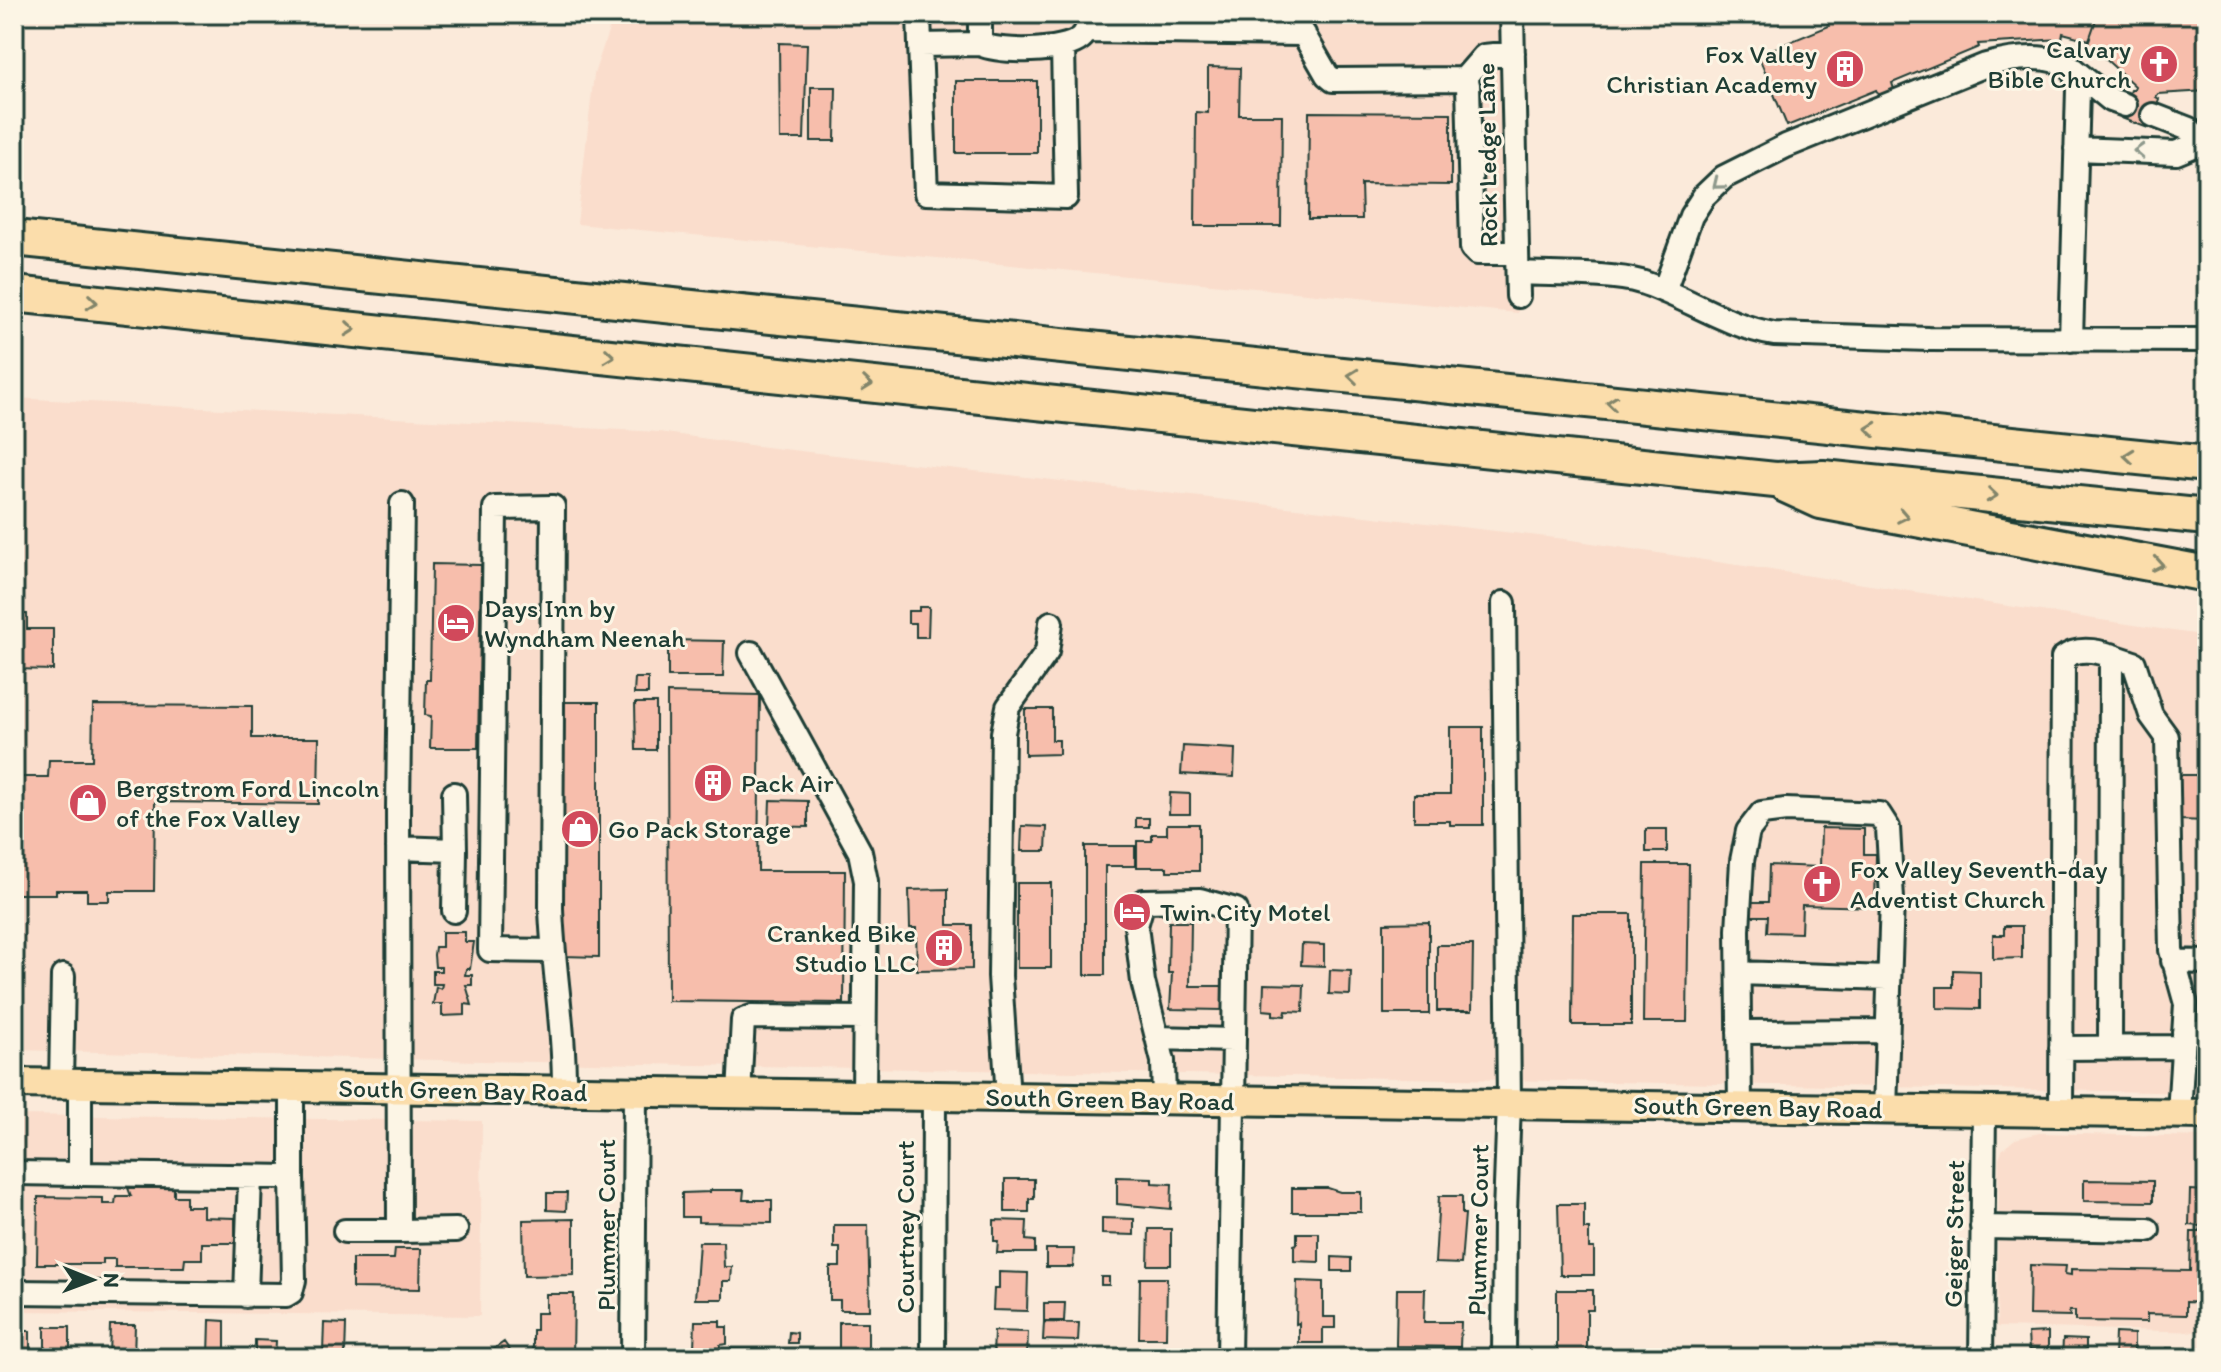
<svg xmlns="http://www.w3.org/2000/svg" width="2221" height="1372" font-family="Itim,sans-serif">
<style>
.built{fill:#faddcc}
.building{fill:#f7beac;stroke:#1f3d34;stroke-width:2}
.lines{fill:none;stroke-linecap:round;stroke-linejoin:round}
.minor-casing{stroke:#1f3d34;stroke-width:28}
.major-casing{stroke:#1f3d34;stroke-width:34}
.highway-casing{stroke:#1f3d34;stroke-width:40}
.minor{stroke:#fcf5e5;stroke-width:22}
.major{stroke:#fbddab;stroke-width:28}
.highway{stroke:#fbddab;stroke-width:34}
.oneway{stroke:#8e998c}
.oneway2{stroke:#82856a}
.labels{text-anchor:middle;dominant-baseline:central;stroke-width:6;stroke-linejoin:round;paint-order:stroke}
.poi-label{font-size:26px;fill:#1f3d34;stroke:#fcf5e5;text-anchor:start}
.street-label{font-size:26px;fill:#1f3d34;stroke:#fcf5e5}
</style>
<rect width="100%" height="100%" fill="#fbeada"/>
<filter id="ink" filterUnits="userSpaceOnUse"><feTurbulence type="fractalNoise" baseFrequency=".0125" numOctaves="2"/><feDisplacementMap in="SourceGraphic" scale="16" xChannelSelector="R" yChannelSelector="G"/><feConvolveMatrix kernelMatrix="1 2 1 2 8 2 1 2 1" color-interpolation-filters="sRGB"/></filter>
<g filter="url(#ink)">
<path class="built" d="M614 14H1512L1518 313 577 224 594 74Z
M14 398 659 432 757 446 1565 539 2207 636V1093L482 1061 14 1050Z
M14 1115 482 1121 480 1316 14 1311Z
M2039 1133 2207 1137V1332L1997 1327 1999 1158 2002 1150 2015 1139Z"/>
<path class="building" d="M1824 14H2098L2089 40 2063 33 2062 39 1978 44 1979 47 1892 83 1895 92 1880 98 1876 90 1787 126 1758 55 1829 26Z
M2098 14H2207V91L2158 94 2156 97 2159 99 2148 128 2121 118 2131 90H2134L2135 86 2088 43Z
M779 43 807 44 804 139H780Z
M1208 67 1240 68 1239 115H1282L1281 226H1195L1196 112 1208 113Z
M956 81H1037V153H956Z
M811 87H836L835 141H811Z
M1309 112 1451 113V185L1361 184 1362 219H1308Z
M432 564 481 565 478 748H430L431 716 425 715 426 680H430Z
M919 607H929L928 637H916V623H908V611H919Z
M14 614H27V629H53V670L14 669Z
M668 640 724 641 723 677H668Z
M635 678H648V694H634Z
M667 693 760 695 758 871H845L844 1003 668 1001Z
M561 702H599V957L563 956Z
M635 703H656V750H636Z
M93 705 252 706V738H319L318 804 155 802 154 891H109V901H87V890H56V894H14V820H20L21 777H48L49 760H92Z
M1025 709H1052V740H1059V754L1025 755Z
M1450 727H1483V825H1450V821H1414V794H1450Z
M1183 746 1235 749 1234 777 1181 774Z
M2180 775H2207V821L2179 820Z
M1170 793 1190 794V814H1169Z
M770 800 808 801V827L769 826Z
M1136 818H1149V827H1136Z
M1167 824H1199V871H1167V867H1137V841H1152V834H1167Z
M1022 826 1047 827 1046 851H1021Z
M1821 828 1864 829V854H1876L1875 907 1802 905 1801 933 1767 932 1768 916H1750V902H1768L1769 865 1820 867Z
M1646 829H1667V852H1646Z
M1085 846H1135V866H1105V975H1085Z
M2201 848H2207V900L2200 899Z
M1645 864H1689L1687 1022H1643Z
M1017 883H1051V968H1017Z
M948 889V925H972V969L917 970 916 928H910L909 890Z
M1573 914H1631V1025H1572Z
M1169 922H1191L1190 986H1223L1222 1010 1170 1009 1172 973H1168Z
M1429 922V1014H1384V923Z
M2004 926H2022V958L1993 959V935H2004Z
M442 932H465V942H474L470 969H466L465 975H472V985H466L472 1005 465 1004V1015L442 1016V1004H433L436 987 441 989 442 984H433V971H441V967H435L434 955 435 947H442Z
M1302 944 1324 945V966L1301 965Z
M1437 945H1473L1472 1011H1437Z
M1330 970 1351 971 1350 995 1329 994Z
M1953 970 1980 971V1009L1937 1008V987H1953Z
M1264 984 1304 985 1303 1012 1286 1011 1285 1016 1273 1015V1011L1263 1010Z
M1117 1177 1152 1178V1183L1172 1184 1171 1209 1117 1204Z
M1005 1179H1034V1199H1029V1212H1005Z
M2084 1180 2153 1181V1202L2084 1201Z
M128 1188H174V1196H186V1206H203V1217L235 1218V1243H202V1259H185L184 1267H115V1259H103V1264H37L38 1197 103 1198V1204H115L116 1196H131Z
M1292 1188H1328L1340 1192H1361V1212H1292Z
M710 1190H744L743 1200H772V1223L698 1222V1217H682V1193L710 1192Z
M2190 1190 2207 1191V1303L2186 1302V1315L2147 1314V1322L2075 1321V1311H2069L2070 1316 2029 1315 2030 1265 2066 1266 2065 1274 2071 1275V1269L2190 1271 2191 1232H2200L2201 1226 2189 1225Z
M547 1193H567L566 1211 547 1210Z
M1439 1196H1462V1214H1465L1461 1264 1435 1263Z
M1558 1204H1584V1229H1589V1248H1594V1275H1560Z
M1102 1218 1134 1219V1235L1102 1234Z
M574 1219V1275L524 1276 523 1220Z
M994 1220 1027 1221 1026 1240 1035 1241V1253H997L998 1241H994Z
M834 1225H868L870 1310H840V1300H830V1267H840V1248H834Z
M1149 1229H1171V1265H1148Z
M1297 1233H1319V1262L1294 1261V1245L1297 1244Z
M699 1242H723L724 1267H732L731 1281H723V1299H695Z
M395 1249H421L420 1289 352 1288V1259H394Z
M1046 1249H1074L1073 1267H1046Z
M1332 1257 1351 1258V1271H1332Z
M999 1272 1028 1273 1027 1311 993 1310 994 1289H999Z
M1101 1277H1109V1285H1101Z
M1140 1278H1167L1166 1338H1139Z
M1297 1281 1323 1282V1317H1335V1328H1323V1343H1299V1323L1296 1324Z
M1397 1289H1425L1424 1322H1461L1460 1347 1396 1346Z
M1557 1290H1593V1310H1587V1353H1557Z
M546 1294H574L573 1358H533V1330H536V1313H546Z
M1044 1303H1065L1064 1321H1044Z
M210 1320 225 1321V1356H209Z
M695 1321H720V1327H727V1344L720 1345V1348H694Z
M839 1322H868V1358H839Z
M1044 1322 1079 1323 1078 1341 1043 1340Z
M324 1323 346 1324 345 1356 290 1358V1351L323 1352Z
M110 1325H135L134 1357H109Z
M45 1327H70V1356L45 1355Z
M14 1331H30V1358H14Z
M994 1331 1028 1332 1027 1358H993Z
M789 1332 797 1333V1343H788Z
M2048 1332V1349L2029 1350 2028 1333Z
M2115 1333 2134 1334V1358H2114Z
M2063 1339 2086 1340V1358H2062Z
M255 1340 276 1341 275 1358H255Z
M504 1342 511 1352 503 1358H496L491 1351Z
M2167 1348 2187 1349V1358H2167Z
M728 1349 760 1350V1358H727Z
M1302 1354H1324V1358H1302Z
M2048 1354V1358H2022V1355Z"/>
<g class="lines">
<defs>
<path id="minor" d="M919 14 920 45 980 44
M980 14V44C1000 53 1063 53 1081 38 1088 32 1088 23 1090 14
M1292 14 1327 75 1333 80 1464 79 1468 84 1472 248 1477 253H1517
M1512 14 1518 296
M1087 31 1304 34
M920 45 926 193 1066 197 1063 47
M2074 70 2111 100 2125 105
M1464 79 1484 56 1513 53
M2153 115 2189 129 2200 143 2207 145
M2076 149 2176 153 2200 143
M1518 273C1551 275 1611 273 1641 282 1687 297 1726 326 1774 334L1929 339 2207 340
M1664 291 1691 216 1704 196 1724 177 1786 146 1986 65C2012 58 2051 52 2074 70L2078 89 2071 340
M751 653 860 852 866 881 864 1096
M454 794 455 850
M398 848 455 850 454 911
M553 951 490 950 495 508 553 507 551 908C553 969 565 1030 564 1092
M2173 961 2207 962
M1739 973 1888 978
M1739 1032 1887 1031
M2184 1032H2207
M1157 1038 1233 1040
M2061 1048 2183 1047
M2110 1048 2111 655
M61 1084 63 976
M739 1094 743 1020 751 1017 864 1018
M1008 1098 1000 976 1003 733 1008 707 1047 652 1051 623
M1164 1100 1163 1061 1143 982 1136 926 1143 901 1200 900 1236 910 1229 1358
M1740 1107 1738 930 1742 861 1748 831 1762 813 1786 810 1879 814 1888 828 1892 899 1885 1110
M2061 1112 2063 658C2083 642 2112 656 2134 663L2151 715 2167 737 2171 950 2186 1004 2179 1113
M14 1173 80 1174V1084
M80 1174 292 1177V1088
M1982 1227 2148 1230
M345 1231H399L398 809 402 504
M399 1231 456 1230
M14 1292 286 1295 291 1292 294 1280 292 1177
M246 1296 250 1177
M633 1358 635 1092
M933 1358 934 1095
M1504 1358 1505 1213 1509 1103 1504 603
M1981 1358 1984 1111"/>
<path id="major" d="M14 1083 2207 1114"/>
<path id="highway" d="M14 238 2207 464
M14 294 1775 480 1823 478 2207 517
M1786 485 1821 501 2207 574"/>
</defs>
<use href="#minor" class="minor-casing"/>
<use href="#major" class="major-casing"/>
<use href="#highway" class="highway-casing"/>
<use href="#minor" class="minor"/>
<use href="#major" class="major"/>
<use href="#highway" class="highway"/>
</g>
<defs><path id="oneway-chevron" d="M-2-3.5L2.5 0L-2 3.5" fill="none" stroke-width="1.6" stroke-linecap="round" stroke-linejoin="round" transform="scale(2)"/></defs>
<g class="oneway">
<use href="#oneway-chevron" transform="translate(2139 151) rotate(-178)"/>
<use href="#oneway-chevron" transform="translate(1718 184) rotate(141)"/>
</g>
<g class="oneway2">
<use href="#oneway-chevron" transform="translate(92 302) rotate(6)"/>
<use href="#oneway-chevron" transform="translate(350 329) rotate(6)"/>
<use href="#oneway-chevron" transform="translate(609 356) rotate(6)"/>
<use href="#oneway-chevron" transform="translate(1353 376) rotate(-174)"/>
<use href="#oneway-chevron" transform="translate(867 384) rotate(6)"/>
<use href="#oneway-chevron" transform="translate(1612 403) rotate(-174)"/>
<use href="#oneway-chevron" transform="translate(1871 429) rotate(-174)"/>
<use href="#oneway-chevron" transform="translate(2129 456) rotate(-174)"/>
<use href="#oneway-chevron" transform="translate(1992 495) rotate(6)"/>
<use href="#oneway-chevron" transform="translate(1903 516) rotate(11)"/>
<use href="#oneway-chevron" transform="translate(2158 564) rotate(11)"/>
</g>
</g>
<defs>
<symbol id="church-disc" viewBox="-11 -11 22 22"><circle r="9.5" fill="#d1495b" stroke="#fcf5e5"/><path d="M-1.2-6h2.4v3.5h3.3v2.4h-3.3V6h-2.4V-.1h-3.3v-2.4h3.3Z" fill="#fff"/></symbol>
<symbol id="building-disc" viewBox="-11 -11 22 22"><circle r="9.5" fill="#d1495b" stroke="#fcf5e5"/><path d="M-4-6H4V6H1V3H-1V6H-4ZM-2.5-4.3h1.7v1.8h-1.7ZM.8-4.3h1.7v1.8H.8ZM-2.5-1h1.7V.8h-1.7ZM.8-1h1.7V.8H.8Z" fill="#fff"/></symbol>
<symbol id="hotel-disc" viewBox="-11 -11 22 22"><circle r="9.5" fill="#d1495b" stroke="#fcf5e5"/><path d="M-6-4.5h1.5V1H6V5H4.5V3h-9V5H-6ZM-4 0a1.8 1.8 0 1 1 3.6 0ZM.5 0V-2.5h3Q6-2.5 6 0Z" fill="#fff"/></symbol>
<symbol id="shop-disc" viewBox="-11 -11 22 22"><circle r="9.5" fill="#d1495b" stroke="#fcf5e5"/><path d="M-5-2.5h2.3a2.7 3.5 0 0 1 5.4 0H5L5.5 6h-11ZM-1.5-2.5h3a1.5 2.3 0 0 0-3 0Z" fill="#fff"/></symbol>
</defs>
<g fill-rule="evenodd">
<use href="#church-disc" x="2137" y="42" width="44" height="44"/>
<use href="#building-disc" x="1823" y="47" width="44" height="44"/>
<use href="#hotel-disc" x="434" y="601" width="44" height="44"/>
<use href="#building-disc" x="691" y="761" width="44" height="44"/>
<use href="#shop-disc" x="66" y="781" width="44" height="44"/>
<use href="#shop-disc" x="558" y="807" width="44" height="44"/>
<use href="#church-disc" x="1800" y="862" width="44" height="44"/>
<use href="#hotel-disc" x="1110" y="890" width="44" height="44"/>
<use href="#building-disc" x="922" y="926" width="44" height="44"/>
</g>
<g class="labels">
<g class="poi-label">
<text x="2131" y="49" text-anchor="end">Calvary<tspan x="2131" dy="30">Bible Church</tspan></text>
<text x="1817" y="54" text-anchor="end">Fox Valley<tspan x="1817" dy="30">Christian Academy</tspan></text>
<text x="484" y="608">Days Inn by<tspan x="484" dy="30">Wyndham Neenah</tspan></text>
<text x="741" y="783">Pack Air</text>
<text x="116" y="788">Bergstrom Ford Lincoln<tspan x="116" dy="30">of the Fox Valley</tspan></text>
<text x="608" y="829">Go Pack Storage</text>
<text x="1850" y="869">Fox Valley Seventh-day<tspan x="1850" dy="30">Adventist Church</tspan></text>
<text x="1160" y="912">Twin City Motel</text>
<text x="916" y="933" text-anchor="end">Cranked Bike<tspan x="916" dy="30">Studio LLC</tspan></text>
</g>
<g class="street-label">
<text transform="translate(1487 155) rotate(-91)">Rock Ledge Lane</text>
<text transform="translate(463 1090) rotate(1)">South Green Bay Road</text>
<text transform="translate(1110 1099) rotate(1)">South Green Bay Road</text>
<text transform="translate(1758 1107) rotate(1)">South Green Bay Road</text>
<text transform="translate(606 1225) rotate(-90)">Plummer Court</text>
<text transform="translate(905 1227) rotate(-90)">Courtney Court</text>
<text transform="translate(1478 1230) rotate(-89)">Plummer Court</text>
<text transform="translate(1954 1234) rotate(-89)">Geiger Street</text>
</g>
</g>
<rect width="2221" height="1372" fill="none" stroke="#fcf5e5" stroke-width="48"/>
<rect x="24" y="24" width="2173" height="1324" fill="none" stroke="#1f3d34" stroke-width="3" filter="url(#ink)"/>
<g transform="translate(92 1280) rotate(91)" stroke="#fcf5e5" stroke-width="6" paint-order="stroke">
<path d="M0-6L14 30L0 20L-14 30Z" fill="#1f3d34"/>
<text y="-12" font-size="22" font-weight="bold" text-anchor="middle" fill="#1f3d34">N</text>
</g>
</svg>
